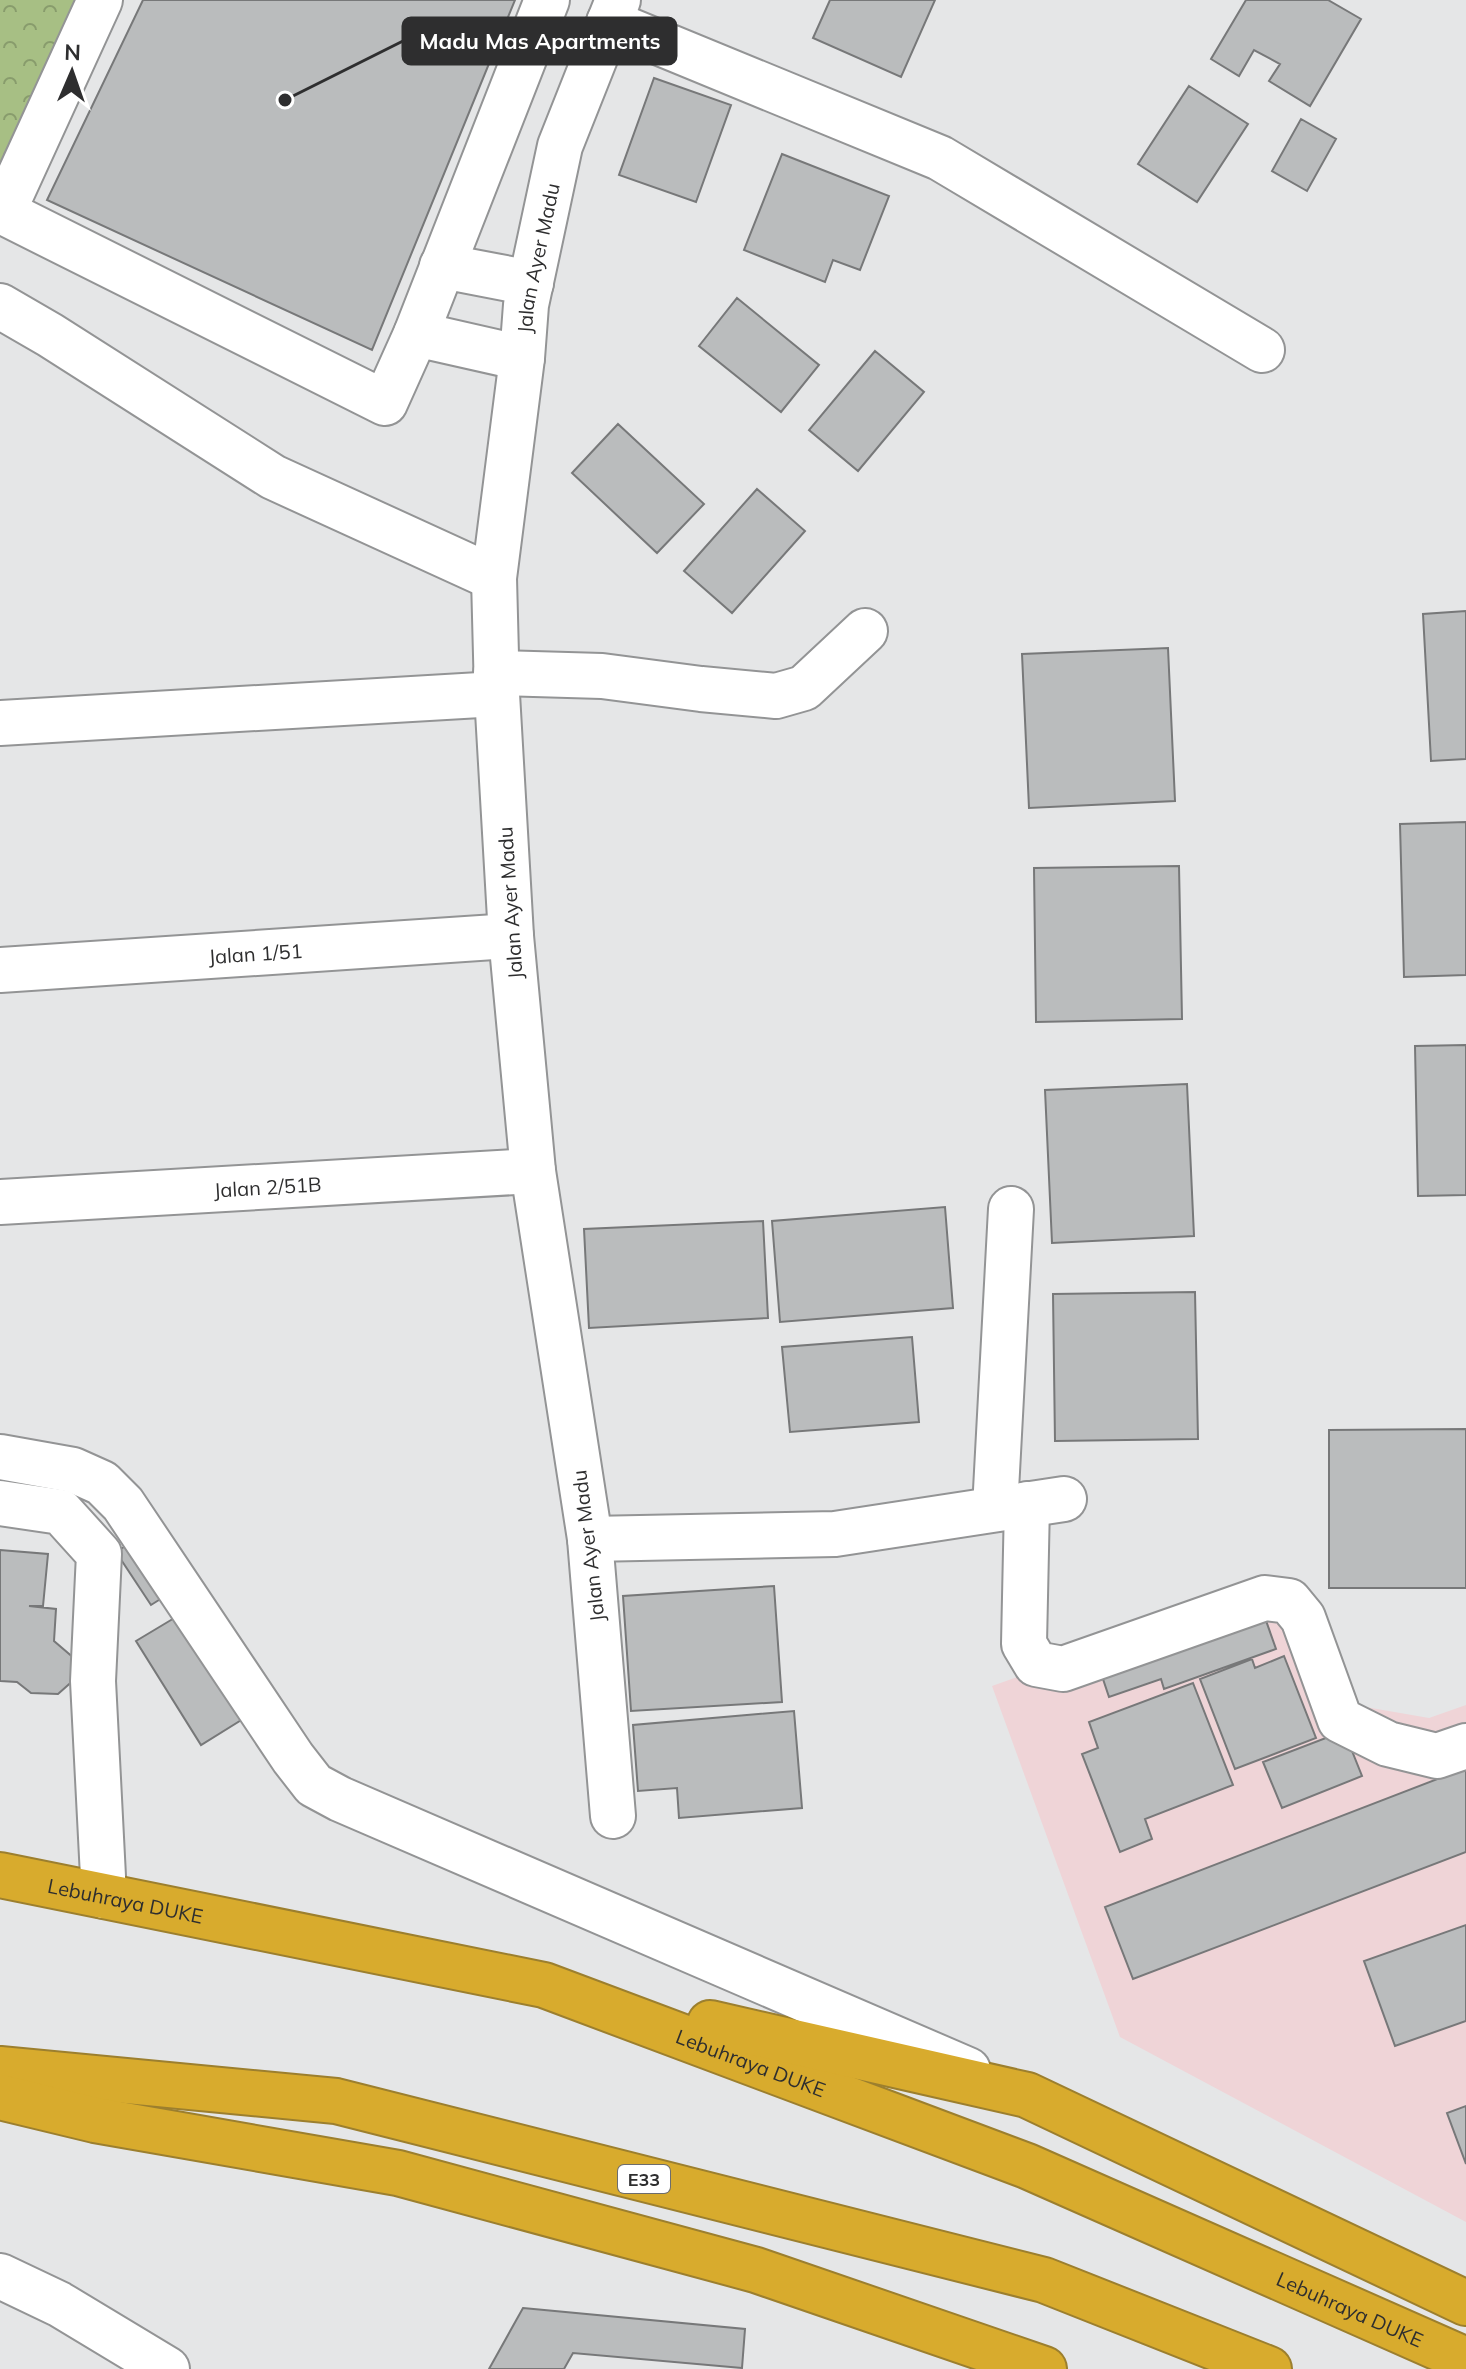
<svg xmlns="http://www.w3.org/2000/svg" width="1466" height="2369" font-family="Mulish,sans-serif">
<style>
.education{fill:#efd4d7}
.forest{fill:url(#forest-crowns)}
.building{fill:#babcbd;stroke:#777879;stroke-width:2}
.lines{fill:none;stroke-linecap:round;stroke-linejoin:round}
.minor-casing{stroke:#939495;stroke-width:48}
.highway-casing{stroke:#9c7f2e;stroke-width:48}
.minor{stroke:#fff;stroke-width:44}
.highway{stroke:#d8ab2d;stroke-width:44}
.labels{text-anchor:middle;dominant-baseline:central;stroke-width:6;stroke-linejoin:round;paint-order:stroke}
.shield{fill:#fff;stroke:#6d6d6d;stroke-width:2}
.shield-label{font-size:18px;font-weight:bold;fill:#2e2e2f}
.street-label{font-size:20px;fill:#2e2e2f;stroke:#fff}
.leader{fill:none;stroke:#2e2e2f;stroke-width:3}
.callout-dot{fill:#2e2e2f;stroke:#fff;stroke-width:3}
.callout{fill:#2e2e2f;stroke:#2e2e2f;stroke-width:3}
.callout-label{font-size:22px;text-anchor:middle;font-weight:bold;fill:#fff}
</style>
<defs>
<pattern id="forest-crowns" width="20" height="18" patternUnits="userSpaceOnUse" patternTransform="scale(2)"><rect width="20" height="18" fill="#a7bf84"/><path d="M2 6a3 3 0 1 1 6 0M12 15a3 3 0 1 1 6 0" fill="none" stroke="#889c6c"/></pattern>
</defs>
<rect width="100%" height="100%" fill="#e5e6e7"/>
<path class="education" d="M1266 1589 1354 1705 1429 1718 1466 1705V2222L1120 2037 992 1686Z"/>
<path class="forest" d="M0 0H81L0 180Z"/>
<path class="building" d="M143 0H515L372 350 47 200Z
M830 0H935L901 77 813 38Z
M1246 0H1328L1361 19 1310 106 1269 81 1280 64 1254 50 1239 76 1211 59Z
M654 78 731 105 696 202 619 175Z
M1189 86 1248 124 1197 202 1138 164Z
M1301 119 1336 139 1307 191 1272 171Z
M782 154 889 196 860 270 833 260 825 282 744 250Z
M737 298 819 365 781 412 699 346Z
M875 351 924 392 858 471 809 430Z
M618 424 704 504 657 553 572 473Z
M757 489 805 531 732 613 684 571Z
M1466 611V759L1431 761 1423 614Z
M1168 648 1175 801 1029 808 1022 654Z
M1466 822V975L1404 977 1400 824Z
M1179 866 1182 1019 1036 1022 1034 868Z
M1466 1045V1195L1418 1196 1415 1046Z
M1187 1084 1194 1236 1052 1243 1045 1090Z
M945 1207 953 1308 780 1322 772 1221Z
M763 1221 768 1318 589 1328 584 1229Z
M1195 1292 1198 1439 1055 1441 1053 1294Z
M912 1337 919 1422 790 1432 782 1347Z
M1466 1429V1588H1329V1430Z
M135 1540 170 1593 151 1605 116 1552Z
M0 1550 48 1554 43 1606H29L56 1609 54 1641 75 1659 76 1678 58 1694 31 1693 17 1682 0 1681Z
M774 1586 782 1702 631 1711 623 1596Z
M1257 1595 1276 1649 1164 1689 1161 1679 1109 1697 1094 1652Z
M186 1611 251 1714 201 1745 136 1641Z
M1284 1656 1316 1738 1235 1769 1200 1679 1252 1659 1255 1668Z
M1193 1683 1233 1785 1145 1819 1152 1839 1120 1852 1082 1754 1098 1748 1089 1722Z
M794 1711 802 1808 679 1818 677 1788 638 1791 633 1725Z
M1344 1731 1362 1776 1282 1808 1263 1762Z
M1466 1768V1852L1133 1979 1105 1907Z
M1466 1925V2021L1395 2046 1364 1961Z
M1466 2106V2164L1447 2113Z
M523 2308 745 2329 742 2368 573 2353 564 2369H489Z"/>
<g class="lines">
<defs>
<g id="minor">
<path d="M100 0 3 212 385 403 416 334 547 0"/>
<path d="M609 22 940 158 1262 350"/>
<path d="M442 266 531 283"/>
<path d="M0 306 50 335 273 477 494 578"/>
<path d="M416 334 522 358"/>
<path d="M496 673 602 676 701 689 776 696 804 688 865 631"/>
<path d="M0 723 497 694"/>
<path id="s1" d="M0 970 511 936"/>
<path id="s2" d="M0 1202 533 1171"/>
<path d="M0 1457 73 1470 102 1483 123 1504 293 1758 314 1785 340 1799 968 2070"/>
<path d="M0 1503 61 1512 99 1554 93 1681 104 1896"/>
<path d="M1027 1504 1024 1644 1036 1664 1063 1669 1265 1598 1289 1601 1303 1618 1340 1720 1388 1744 1437 1756 1466 1746"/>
<path d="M995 1509 1011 1209"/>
<path d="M590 1539 835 1534 1064 1499"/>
<path id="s3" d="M613 1816 590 1539 533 1171 511 936 497 694 494 578 522 358 526 305 560 146 618 0"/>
<path d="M0 2276 59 2304 167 2369"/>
</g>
<g id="highway">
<path id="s4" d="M0 1875 544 1985 1027 2166 1466 2360"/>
<path d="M710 2023 1027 2095 1466 2303"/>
<path d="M0 2069 336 2101 1044 2280 1269 2369"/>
<path d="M0 2097 95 2120 398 2173 756 2270 1044 2369"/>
</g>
</defs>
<use href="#minor" class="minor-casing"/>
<use href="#highway" class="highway-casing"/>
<use href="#minor" class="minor"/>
<use href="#highway" class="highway"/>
</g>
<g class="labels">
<rect class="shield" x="618" y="2165" width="52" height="28" rx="6"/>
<g class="shield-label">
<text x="644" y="2179">E33</text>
</g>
<g class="street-label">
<text stroke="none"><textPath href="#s3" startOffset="1568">Jalan Ayer Madu</textPath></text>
<text transform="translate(510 903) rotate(-94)">Jalan Ayer Madu</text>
<text stroke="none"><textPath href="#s1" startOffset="256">Jalan 1/51</textPath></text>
<text stroke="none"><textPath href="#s2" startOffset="268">Jalan 2/51B</textPath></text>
<text transform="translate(588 1546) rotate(-97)">Jalan Ayer Madu</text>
<text stroke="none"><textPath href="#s4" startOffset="128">Lebuhraya DUKE</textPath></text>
<text stroke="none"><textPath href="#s4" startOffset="776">Lebuhraya DUKE</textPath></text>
<text stroke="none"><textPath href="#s4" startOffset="1424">Lebuhraya DUKE</textPath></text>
</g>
</g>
<path class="leader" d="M285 100L403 41"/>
<circle class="callout-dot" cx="285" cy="100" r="8"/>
<rect class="callout" x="403" y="18" width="273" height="46" rx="8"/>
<g class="callout-label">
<text x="540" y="49">Madu Mas Apartments</text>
</g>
<g transform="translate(72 72) rotate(2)" stroke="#ffffff" stroke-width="6" paint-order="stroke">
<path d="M0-6L14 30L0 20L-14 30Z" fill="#2e2e2f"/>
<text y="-12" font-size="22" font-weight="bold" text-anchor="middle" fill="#2e2e2f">N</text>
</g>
</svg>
